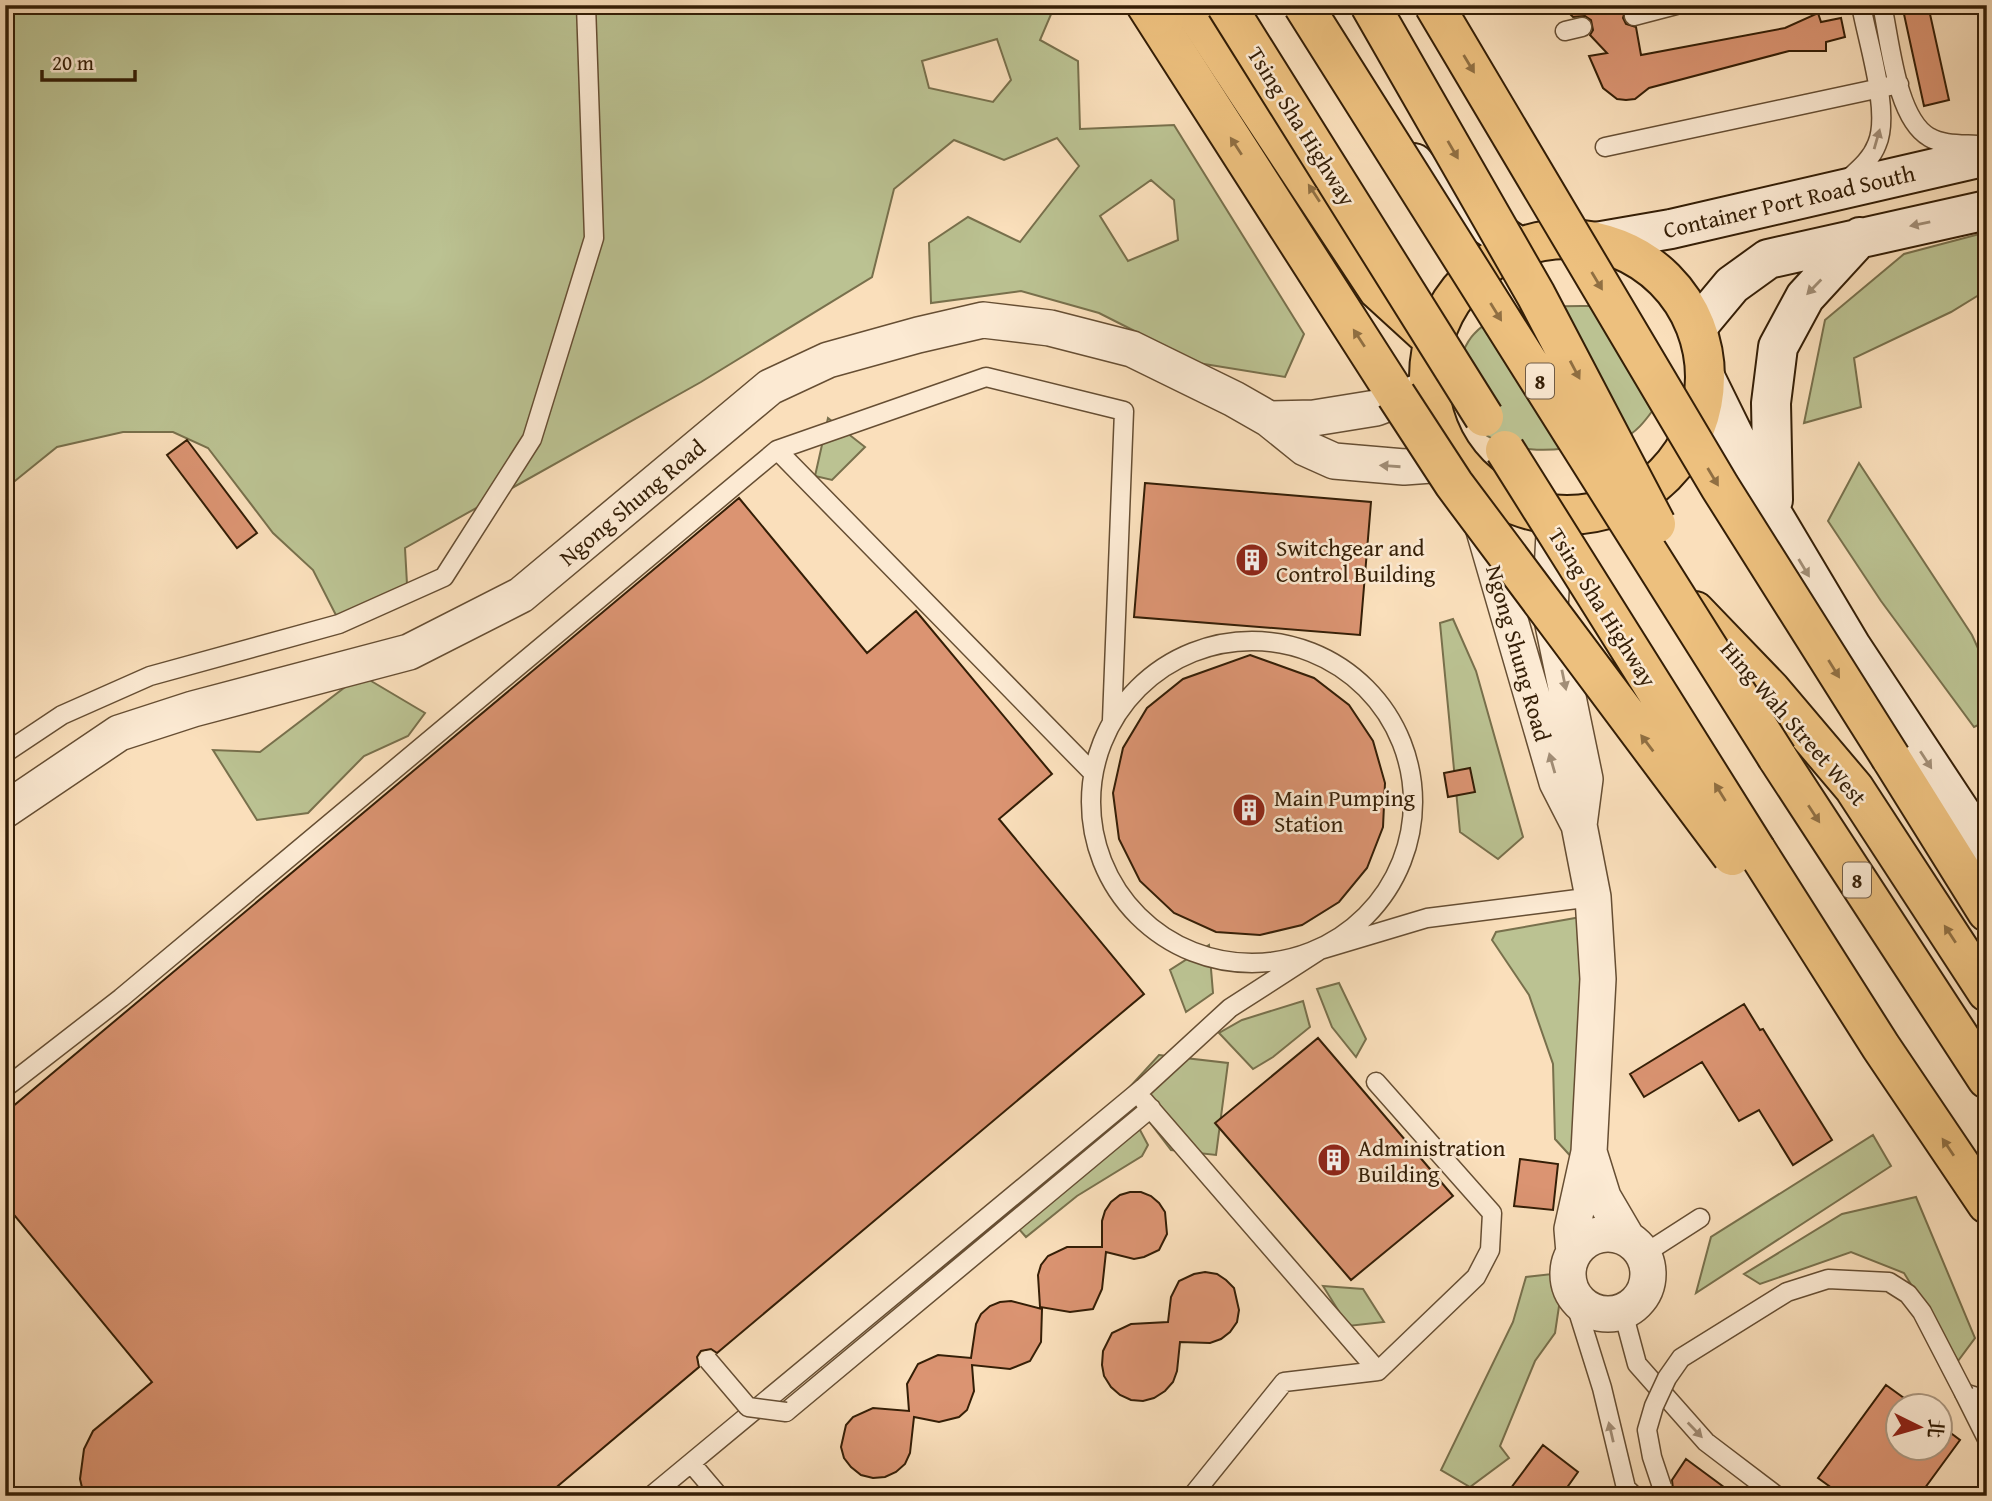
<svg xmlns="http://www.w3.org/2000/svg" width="1992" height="1501" font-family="'Gentium Book Plus','Noto Serif TC',serif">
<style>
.green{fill:#bbc292;stroke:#78704c;stroke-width:2;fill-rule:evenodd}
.building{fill:#db9472;stroke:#341e06;stroke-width:2}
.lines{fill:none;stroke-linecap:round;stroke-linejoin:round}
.lane-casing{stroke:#664e33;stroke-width:21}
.street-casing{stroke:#664e33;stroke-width:38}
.secondary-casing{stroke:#341e06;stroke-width:42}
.primary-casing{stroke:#341e06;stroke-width:42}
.highway-casing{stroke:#341e06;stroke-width:42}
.lane{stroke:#fcead3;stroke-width:18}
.street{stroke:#fcead3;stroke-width:35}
.secondary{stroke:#fcead3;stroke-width:38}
.primary{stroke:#edc07e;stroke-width:38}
.highway{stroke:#edc07e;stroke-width:38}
.lane-bridge-casing{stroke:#664e33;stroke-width:21;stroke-linecap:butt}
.highway-bridge-casing{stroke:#341e06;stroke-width:42;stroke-linecap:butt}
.lane-bridge{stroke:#fcead3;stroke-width:18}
.highway-bridge{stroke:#edc07e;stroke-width:38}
.oneway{fill:#906f42}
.oneway2{fill:#a28e77}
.labels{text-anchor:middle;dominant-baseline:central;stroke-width:5;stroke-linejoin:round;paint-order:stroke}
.shield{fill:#fcead3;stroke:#705b44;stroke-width:2}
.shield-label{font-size:21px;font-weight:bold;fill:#341e06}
.street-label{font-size:23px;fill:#341e06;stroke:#fcead3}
.poi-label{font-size:23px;fill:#341e06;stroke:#fcead3;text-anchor:start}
</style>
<rect width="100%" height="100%" fill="#fadfbb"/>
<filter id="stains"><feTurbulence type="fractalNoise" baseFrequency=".00286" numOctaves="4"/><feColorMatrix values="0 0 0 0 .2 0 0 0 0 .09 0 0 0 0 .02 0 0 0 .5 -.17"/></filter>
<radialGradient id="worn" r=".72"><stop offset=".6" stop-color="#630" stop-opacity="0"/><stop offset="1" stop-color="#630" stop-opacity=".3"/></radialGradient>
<path class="green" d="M5 5H1055L1040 40 1078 61 1080 129 1174 125 1304 334 1285 377 1198 363 1099 313 1021 291 931 303 929 243 968 217 1020 242 1079 166 1057 138 1004 160 954 140 894 189 872 277 701 382 405 548 408 602 340 623 313 570 273 533 208 448 173 432H123L57 447 5 489ZM997 39 1011 80 993 102 929 88 922 61ZM1151 180 1174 200 1178 240 1128 261 1100 216Z
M1987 232V290L1951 312 1854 358 1861 407 1804 423 1825 320 1904 254Z
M1591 306 1653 410C1645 421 1636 433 1622 439 1612 443 1600 443 1590 445 1551 452 1509 455 1476 428L1460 358C1464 350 1467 341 1474 334 1502 304 1553 306 1591 306Z
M828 418 865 447 832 480 815 476Z
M1859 463 1972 635 1987 668V721L1974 727 1881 601 1828 521Z
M1453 619 1476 671 1523 837 1498 859 1460 832 1440 623Z
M361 675 425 713 408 736 364 756 308 813 257 820 213 750 260 752Z
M1581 917 1582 1020 1575 1161 1555 1139 1553 1064 1529 995 1492 940 1496 932Z
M1209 945 1213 993 1186 1012 1170 970Z
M1339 983 1366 1039 1356 1057 1332 1027 1317 989Z
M1303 1001 1310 1027 1273 1057 1253 1069 1219 1033 1242 1020Z
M1159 1055 1228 1063 1216 1155 1171 1150 1126 1091Z
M1132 1115 1148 1145 1142 1156 1077 1196 1026 1237 1010 1219 1084 1125Z
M1873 1135 1891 1166 1696 1293 1711 1237Z
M1916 1197 1975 1338 1958 1361 1904 1273 1851 1252 1760 1284 1744 1274 1842 1214Z
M1552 1274 1561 1293 1555 1333 1535 1361 1500 1446 1509 1458 1470 1487 1441 1470 1513 1322 1526 1277Z
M1323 1286 1363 1289 1384 1322 1348 1326Z"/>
<path class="building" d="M1561 5H1630L1626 8 1623 18 1626 24 1636 27 1641 55 1785 28 1818 13 1821 22 1841 18 1845 37 1826 42V51H1789L1649 88 1635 99 1626 100 1617 99 1603 88 1589 56 1607 53 1590 35 1593 30 1591 20 1585 16 1573 17Z
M1902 5H1928L1949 100 1924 106Z
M187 440 257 533 237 548 167 455Z
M1145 483 1371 502 1360 635 1134 617Z
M739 498 867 653 916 611 1052 774 999 819 1144 994 717 1353 711 1349 701 1351 697 1357 699 1367 546 1496H84L80 1479 84 1449 93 1431 152 1382 5 1204V1113Z
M1250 655 1314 678 1349 705 1373 741 1385 783 1383 827 1367 868 1339 902 1302 925 1260 935 1216 932 1174 913 1140 881 1119 839 1113 793 1123 748 1147 708 1183 679Z
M1470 768 1475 792 1448 797 1444 773Z
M1744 1004 1760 1030 1763 1029 1832 1140 1793 1165 1759 1110 1739 1121 1702 1062 1644 1097 1630 1074Z
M1318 1038 1453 1196 1351 1280 1215 1123Z
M1520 1159 1558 1164 1553 1210 1514 1206Z
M1130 1192H1141L1151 1196 1159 1203 1165 1212 1167 1234 1159 1250 1144 1257 1134 1259 1106 1252 1102 1289 1093 1309 1070 1312 1040 1307 1038 1275 1041 1265 1048 1256 1067 1247H1102V1221L1105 1211 1111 1202 1120 1195Z
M1205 1272 1217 1274 1226 1280 1234 1288 1239 1310 1237 1322 1230 1332 1221 1339 1210 1343 1180 1342 1177 1371 1173 1382 1165 1391 1154 1398 1143 1401 1131 1400 1120 1395 1111 1387 1104 1376 1102 1365 1103 1351 1112 1333 1131 1324 1168 1322 1171 1297 1179 1281 1194 1274Z
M1011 1301 1042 1309 1041 1342 1030 1361 1010 1369 972 1365 974 1391 967 1410 959 1417 939 1422 914 1417 910 1453 905 1464 896 1472 885 1477 873 1478 861 1475 851 1467 844 1458 841 1447 846 1425 853 1417 873 1408 909 1411 907 1384 918 1364 938 1355 971 1358 976 1324 981 1314 990 1306 1000 1302Z
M1886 1385 1915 1406H1898V1448H1940V1425L1960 1440 1919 1496H1843L1818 1478Z
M1543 1445 1578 1472 1561 1496H1505Z
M1686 1459 1736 1496H1669L1673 1489 1672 1480Z"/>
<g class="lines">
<defs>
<path id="lane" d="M1882 5C1890 40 1896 118 1929 137 1942 145 1961 144 1977 145
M1634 16 1676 5
M1565 31 1582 27
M1605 147 1899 84
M1846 181C1858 170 1871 160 1877 144 1891 112 1867 40 1861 5
M777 450 1093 773
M1091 802a161 161 0 1 1 322 0a161 161 0 1 1-322 0Z
M5 753 62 715 150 676 339 624 444 577 532 439 594 238 586 5
M5 1088 121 998 777 450 986 377 1124 411 1112 720
M1144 1101 1378 1371
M1644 1254 1700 1218
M1571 1289 1602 1388 1626 1488 1634 1496
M1623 1312 1637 1364 1706 1442 1777 1496
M1964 1393 1987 1439
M1964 1393 1987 1400
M786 1412 1151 1108
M691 1463 719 1496
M5 1495 6 1496
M651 1496 1143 1088 1230 1008 1320 950 1427 918 1593 897
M1192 1496 1284 1382 1378 1371 1476 1277 1490 1250 1492 1213 1376 1082"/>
<path id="street" d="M1269 419 1314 418 1376 408 1429 388
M1555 515 1550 610 1585 779 1579 825
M1483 527 1557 782 1579 825 1593 897 1598 979 1589 1152 1572 1229 1574 1253
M5 810 119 733 193 709 409 652 521 595 770 387 828 360 918 335 983 320 1050 328 1132 349 1234 399 1269 419 1305 448 1334 461 1404 467 1459 463
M1589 1152 1603 1197 1627 1238
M1568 1274a40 40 0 1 1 80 0a40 40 0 1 1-80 0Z"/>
<path id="secondary" d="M1414 163 1436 191 1510 241
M1590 243 1671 229 1987 156
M1697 327 1732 285 1768 259 1987 210
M1705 377 1773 515 1851 646 1987 852
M1773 500 1771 403 1778 347 1805 297 1860 237"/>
<path id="primary" d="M1190 5 1378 290 1424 332
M1429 377a138 138 0 1 1 276 0a138 138 0 1 1-276 0Z
M1695 611 1771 690 1854 788 1987 992"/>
<path id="highway" d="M1146 5 1396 395
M1777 757 1987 1079
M1891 758 1987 912
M1756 850 1881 1047 1987 1204"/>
</defs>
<use href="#lane" class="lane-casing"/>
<use href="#street" class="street-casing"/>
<use href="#secondary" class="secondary-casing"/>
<use href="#primary" class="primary-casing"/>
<use href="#highway" class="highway-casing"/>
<use href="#lane" class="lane"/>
<use href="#street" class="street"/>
<use href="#secondary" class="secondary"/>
<use href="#primary" class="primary"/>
<use href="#highway" class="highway"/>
<defs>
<path id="lane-bridge" d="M708 1360 748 1407 786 1412
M1662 1487 1652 1457 1647 1430 1654 1406 1667 1378 1681 1358 1787 1292 1828 1279 1889 1282 1908 1294 1922 1312 1964 1393"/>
<path id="highway-bridge" d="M1226 5 1484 417
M1303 5 1777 757
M1370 5 1536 295 1656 524
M1434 5 1720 487 1891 758
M1396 395 1454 484 1732 856
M1505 450 1756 850"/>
</defs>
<use href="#lane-bridge" class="lane-bridge-casing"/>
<use href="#highway-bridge" class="highway-bridge-casing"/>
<use href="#lane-bridge" class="lane-bridge"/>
<use href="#highway-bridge" class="highway-bridge"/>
</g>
<defs><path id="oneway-solid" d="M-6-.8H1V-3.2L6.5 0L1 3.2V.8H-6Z" transform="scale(1.75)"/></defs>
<g class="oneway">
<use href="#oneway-solid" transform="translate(1469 64) rotate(59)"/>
<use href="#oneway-solid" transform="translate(1236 146) rotate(-123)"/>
<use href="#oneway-solid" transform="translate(1453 150) rotate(60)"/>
<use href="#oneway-solid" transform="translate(1314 193) rotate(-123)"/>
<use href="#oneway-solid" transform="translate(1597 281) rotate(59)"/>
<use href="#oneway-solid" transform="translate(1496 312) rotate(58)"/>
<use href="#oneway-solid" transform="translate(1359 338) rotate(-123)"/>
<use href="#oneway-solid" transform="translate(1575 370) rotate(62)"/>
<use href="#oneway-solid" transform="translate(1713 477) rotate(59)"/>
<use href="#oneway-solid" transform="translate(1834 669) rotate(58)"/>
<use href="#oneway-solid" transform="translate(1647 743) rotate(-127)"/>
<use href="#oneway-solid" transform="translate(1720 792) rotate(-122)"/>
<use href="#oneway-solid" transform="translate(1814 814) rotate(57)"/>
<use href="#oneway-solid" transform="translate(1950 934) rotate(-123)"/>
<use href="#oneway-solid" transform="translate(1948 1147) rotate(-124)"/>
</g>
<g class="oneway2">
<use href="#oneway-solid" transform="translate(1877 139) rotate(-74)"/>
<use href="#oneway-solid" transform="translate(1920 224) rotate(168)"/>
<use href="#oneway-solid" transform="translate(1814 287) rotate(134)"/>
<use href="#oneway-solid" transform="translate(1390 466) rotate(-176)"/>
<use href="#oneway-solid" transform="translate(1804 568) rotate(59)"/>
<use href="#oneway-solid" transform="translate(1564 680) rotate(78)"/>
<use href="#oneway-solid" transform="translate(1926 760) rotate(57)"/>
<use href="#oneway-solid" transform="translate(1552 763) rotate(-106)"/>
<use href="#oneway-solid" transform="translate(1695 1430) rotate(46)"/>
<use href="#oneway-solid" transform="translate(1611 1432) rotate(-103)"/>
</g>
<defs>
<symbol id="building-disc" viewBox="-11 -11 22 22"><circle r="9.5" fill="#8f2418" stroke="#fcead3"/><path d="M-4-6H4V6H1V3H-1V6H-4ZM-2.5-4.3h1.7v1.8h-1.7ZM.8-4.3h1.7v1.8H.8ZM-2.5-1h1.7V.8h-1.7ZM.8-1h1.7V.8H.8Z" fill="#fff"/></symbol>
</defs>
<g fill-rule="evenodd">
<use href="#building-disc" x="1233" y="541" width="38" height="38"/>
<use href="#building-disc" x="1230" y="791" width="38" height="38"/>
<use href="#building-disc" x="1315" y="1141" width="38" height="38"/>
</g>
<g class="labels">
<g class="shield">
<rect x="1526" y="363.5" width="28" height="35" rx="5"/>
<rect x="1843" y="862.5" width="28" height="35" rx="5"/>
</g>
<g class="shield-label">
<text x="1540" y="381">8</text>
<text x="1857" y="880">8</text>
</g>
<g class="street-label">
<text transform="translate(1302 126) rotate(58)">Tsing Sha Highway</text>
<text transform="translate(1789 201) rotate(-13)">Container Port Road South</text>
<text transform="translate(632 502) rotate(-40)">Ngong Shung Road</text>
<text transform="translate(1603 607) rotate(58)">Tsing Sha Highway</text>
<text transform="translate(1519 653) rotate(74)">Ngong Shung Road</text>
<text transform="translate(1794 723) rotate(49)">Hing Wah Street West</text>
</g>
<g class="poi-label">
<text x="1276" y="547">Switchgear and<tspan x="1276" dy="26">Control Building</tspan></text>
<text x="1274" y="797">Main Pumping<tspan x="1274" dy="26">Station</tspan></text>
<text x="1358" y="1147">Administration<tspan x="1358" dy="26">Building</tspan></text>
</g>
</g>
<rect width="1992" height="1501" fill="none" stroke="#fadfbb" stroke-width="28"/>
<rect x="7" y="7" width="1978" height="1487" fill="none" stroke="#341e06" stroke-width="3.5"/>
<rect x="14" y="14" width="1964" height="1473" fill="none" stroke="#341e06" stroke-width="2"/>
<g transform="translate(1919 1427) rotate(95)"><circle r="33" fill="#fcead3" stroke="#ac9881" stroke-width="2"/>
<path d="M0-5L12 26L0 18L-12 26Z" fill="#8f2418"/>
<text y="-10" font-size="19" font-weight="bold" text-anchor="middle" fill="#341e06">北</text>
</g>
<path d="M42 70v10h93v-10" fill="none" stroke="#341e06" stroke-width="3.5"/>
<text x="52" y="70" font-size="21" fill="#341e06" stroke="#fcead3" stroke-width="5" paint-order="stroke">20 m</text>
<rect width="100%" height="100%" filter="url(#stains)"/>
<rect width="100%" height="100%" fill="url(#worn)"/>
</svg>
